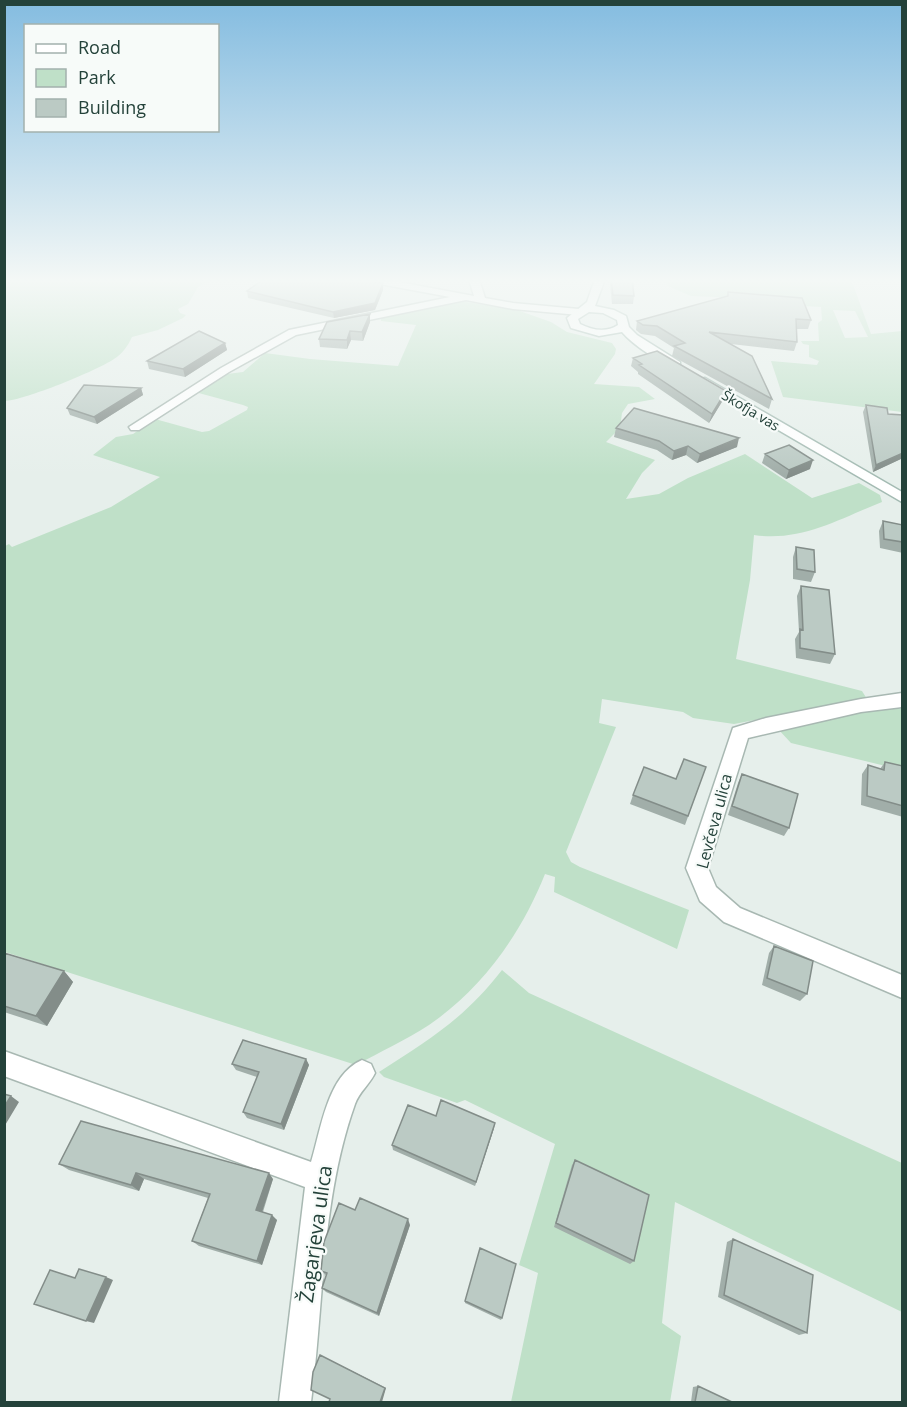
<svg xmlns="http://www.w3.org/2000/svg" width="907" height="1407" font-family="'Open Sans',sans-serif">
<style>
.green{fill:#bfe0c8;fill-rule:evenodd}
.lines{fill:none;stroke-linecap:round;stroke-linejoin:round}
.street-casing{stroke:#a8b8b2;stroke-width:3}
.secondary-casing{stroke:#a4bbb3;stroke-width:3}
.street{fill:#fff;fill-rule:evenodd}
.secondary{fill:#fff;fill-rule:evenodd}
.wall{fill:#a1aea9}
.shaded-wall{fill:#838d89}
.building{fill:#bbcac4;stroke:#838d89;stroke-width:1.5}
.labels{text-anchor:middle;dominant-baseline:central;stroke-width:4.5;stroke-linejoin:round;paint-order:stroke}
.far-street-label{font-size:14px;fill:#24423a;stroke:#f7fbf9}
.street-label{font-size:16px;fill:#24423a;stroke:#f7fbf9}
.near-street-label{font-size:20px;fill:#24423a;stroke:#f7fbf9}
</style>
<rect width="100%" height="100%" fill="#e6efeb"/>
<path class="green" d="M4 279H213L198 287 188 304 178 309 180 313 186 315 183 318 158 330 132 337C128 346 122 354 114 359 96 371 25 400 5 401Z
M665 279H851L871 334 902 331V412L783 397 771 361 817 365 819 361 809 357V345L803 344 801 341H819L818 323 822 320 821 307 766 304 740 298 691 296 668 286ZM833 310 855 311 868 337 845 338Z
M459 301 514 309 551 322 567 332 612 343 616 349 615 354 594 384 639 387 655 399 628 404 622 413 620 428 606 442 655 460 642 473 626 499 659 494 688 478 745 454 812 498 859 483 880 495 882 502C839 519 801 542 754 535L750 580 736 659 862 691 867 699 734 724 693 718 683 712 602 699 599 723 616 727 566 852 571 862 580 867 689 910 677 949 554 892 555 877 545 874C521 934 482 989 429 1025 406 1040 380 1052 356 1065L5 952V546L9 544 12 547 111 507 160 477 93 455 116 437 133 434 155 419 202 432 209 431 247 410 248 407 243 405 195 392 211 381 227 374 243 372 265 353 310 359 398 366 416 325 381 321V316Z
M895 708 902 709V770L791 743 778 729 863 709Z
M502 970 529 993 902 1163V1312L675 1202 662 1323 681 1336 670 1402H511L538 1273 519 1265 555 1144 465 1100 457 1103 384 1077 379 1072C429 1040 465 1018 502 970Z"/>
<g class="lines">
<defs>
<path id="street" d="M364 279H383L474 296 469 279H479L485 298 513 303 579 309 584 312 579 315 513 309 466 300 296 335 229 372 139 430H131L129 427 221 368 289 330 450 297 369 282Z
M902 693V707L861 712 748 738 708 868 716 887 740 908 902 975V998L724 922 700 901 686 868 733 728 766 718 861 699Z
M4 1051 311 1162C321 1130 327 1075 362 1060L371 1064 375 1073C370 1084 359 1092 355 1104 321 1199 324 1303 311 1402H279L305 1187 4 1076Z"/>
<path id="secondary" d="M595 279H605L595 306 614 310 626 316 629 327 637 335 680 362V366C666 369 631 343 622 332L599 336 571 328 567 318 587 302ZM589 312 603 313 617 320 618 325C606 333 592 330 580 324L578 319Z
M705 378 902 492V502L701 385V379Z"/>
</defs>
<use href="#street" class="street-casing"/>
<use href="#secondary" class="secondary-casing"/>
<use href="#street" class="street"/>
<use href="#secondary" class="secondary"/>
</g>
<path class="wall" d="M377 279 378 282 383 283V290L375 310 334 318 248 298 247 291 258 283V280Z
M611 279H632L634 296 633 304H612L610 284Z
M728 292 811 320 808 329H797V342L794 351 731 344 772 399 769 409 672 356 674 348 655 336 641 334 636 330 637 321 727 297Z
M370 314V322L363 341 351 340 347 349 320 347 319 339Z
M225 343 227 350 185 377 149 369 147 361Z
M633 358 726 391 723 400 709 423 638 374V372L631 366Z
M141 388 143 395 97 424 70 415 67 408Z
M866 405 888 414 903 415V458L873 472 863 412Z
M616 428 737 447 697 463 686 455 672 460 657 450 614 437Z
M765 454 810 469 786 479 762 463Z
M883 521 903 525V553L880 548 879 531Z
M796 547 815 572 811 582 793 579V557Z
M801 586 835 654 830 664 796 658 795 639 799 632 797 596Z
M885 762 903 766V817L861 805 862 774 868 765 880 769Z
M706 767 685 825 630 804 633 795 676 779Z
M742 774 789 828 784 836 728 815 738 783Z
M774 946 807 994 800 1001 762 985 769 953Z
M4 953 64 971 73 982 47 1026 4 1012Z
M306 1059 309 1065 284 1130 247 1118 243 1112 257 1077 236 1070 232 1064Z
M436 1116 494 1128 475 1186 393 1150 392 1145Z
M575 1160 634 1261 630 1264 554 1227 572 1165Z
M59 1164 273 1179 263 1212 277 1220 262 1265 199 1246 192 1241 208 1198 144 1179 139 1191 69 1170Z
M355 1210 410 1225 379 1316 326 1292 322 1288 327 1276 321 1271Z
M733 1239 807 1333 799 1335 718 1297 727 1242Z
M465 1301 502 1318 501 1320 465 1303Z
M698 1386 732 1402H691L693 1387Z"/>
<path class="shaded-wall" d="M383 283V290L375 310 334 318 333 312Z
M370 314V322L363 341 362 332Z
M350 331 351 340 347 349V340Z
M225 343 227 350 185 377 183 369Z
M141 388 143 395 97 424 94 417Z
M726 391 723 400 709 423 712 414Z
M739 438 737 447 697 463 700 454Z
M688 446 686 455 672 460 674 451Z
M903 453V458L873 472 876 465Z
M813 460 810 469 786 479 789 470Z
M64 971 73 982 47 1026 36 1016Z
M306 1059 309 1065 284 1130 281 1124Z
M11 1096 19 1102 4 1127V1107Z
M495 1123 494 1128 475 1186 476 1182Z
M136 1173 144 1179 139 1191 131 1185Z
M269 1173 273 1179 261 1215 256 1210Z
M272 1215 277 1220 262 1265 257 1261Z
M408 1219 410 1225 379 1316 377 1313Z
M106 1277 113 1280 94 1323 86 1321Z
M320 1355 386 1388 382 1402H380Z"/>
<path class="building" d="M260 279H377L374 282 383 283 375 303 333 312 247 291 261 281 258 280Z
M611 279H632L634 296 613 295Z
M728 292 802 298 811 320 796 319 797 342 709 332 752 356 772 399 674 346 685 343 657 326 643 325 637 321 728 296Z
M370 314 362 332 350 331 347 340 319 339 327 322Z
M199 331 225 343 183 369 147 361Z
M657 351 726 391 712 414 639 365 642 364 633 358Z
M84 385 141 388 94 417 67 408Z
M866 405 887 408 888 414 903 415V453L876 465Z
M634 408 739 438 700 454 688 446 674 451 659 441 616 428Z
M789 445 813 460 789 470 765 454Z
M883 521 903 525V542L884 539Z
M796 547 814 550 815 572 797 569Z
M801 586 829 590 835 654 800 648V629L803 630Z
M684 759 706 767 688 816 633 795 644 767 676 779Z
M885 762 903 766V806L867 796 868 765 884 770Z
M742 774 798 794 789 828 732 806Z
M774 946 813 961 807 994 767 978Z
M4 953 64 971 36 1016 4 1006Z
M243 1040 306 1059 281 1124 243 1112 259 1072 232 1064Z
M4 1094 11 1096 4 1107Z
M441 1100 495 1123 476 1182 392 1145 408 1105 436 1116Z
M81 1121 269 1173 256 1210 272 1215 257 1261 192 1241 210 1194 136 1173 131 1185 59 1164Z
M575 1160 649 1195 634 1261 556 1223Z
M360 1198 408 1219 377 1313 322 1288 327 1273 321 1271 324 1242 339 1203 355 1210Z
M733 1239 813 1275 807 1333 724 1295Z
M480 1248 516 1264 502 1318 465 1301Z
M79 1269 106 1277 86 1321 34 1304 50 1270 75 1278Z
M320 1355 385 1388 380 1402H329L330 1399 311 1390 313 1372Z
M698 1386 732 1402H695Z"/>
<linearGradient id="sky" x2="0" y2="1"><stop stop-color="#84bce0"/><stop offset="0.59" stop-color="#f4f8f6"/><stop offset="1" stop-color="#f4f8f6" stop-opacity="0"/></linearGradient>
<rect width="907" height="476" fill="url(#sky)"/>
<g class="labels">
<g class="far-street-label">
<text transform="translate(751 410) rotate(31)">Škofja vas</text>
</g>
<g class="street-label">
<text transform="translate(714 821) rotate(-75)">Levčeva ulica</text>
</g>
<g class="near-street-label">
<text transform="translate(315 1234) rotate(-82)">Žagarjeva ulica</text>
</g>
</g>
<rect width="907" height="1407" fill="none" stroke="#24423a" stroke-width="12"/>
<rect x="24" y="24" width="195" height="108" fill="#f7fbf9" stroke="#a3b1ad" stroke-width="1.5"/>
<rect x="36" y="44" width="30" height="9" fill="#ffffff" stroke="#a3b1ad" stroke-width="1.5"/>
<text x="78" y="54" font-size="18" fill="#24423a">Road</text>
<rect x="36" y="69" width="30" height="18" fill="#bfe0c8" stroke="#a3b1ad" stroke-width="1.5"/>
<text x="78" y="84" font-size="18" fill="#24423a">Park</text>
<rect x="36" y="99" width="30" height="18" fill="#bbcac4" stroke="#a3b1ad" stroke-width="1.5"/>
<text x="78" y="114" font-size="18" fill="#24423a">Building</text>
</svg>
